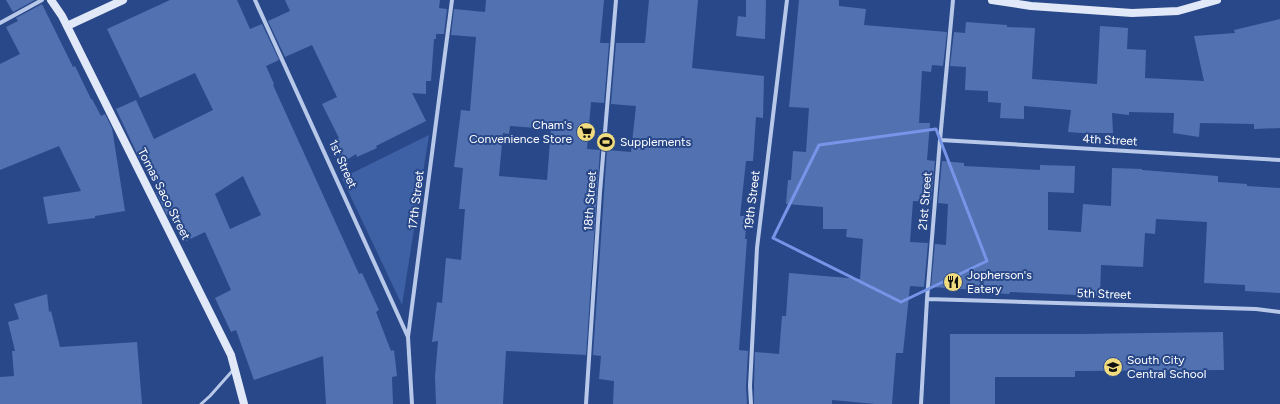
<svg xmlns="http://www.w3.org/2000/svg" width="1280" height="404" font-family="Figtree,sans-serif">
<style>
.green{fill:#3e61a5}
.building{fill:#5271b0;fill-rule:evenodd}
.lines{fill:none;stroke-linecap:round;stroke-linejoin:round}
.lane{stroke:#b7c8e9;stroke-width:3}
.street{stroke:#b7c8e9;stroke-width:4}
.secondary{stroke:#e1e8f8;stroke-width:8}
.marked{fill:none;stroke:#7795e8;stroke-width:3;stroke-linejoin:round}
.labels{text-anchor:middle;dominant-baseline:central;stroke-width:4;stroke-linejoin:round;paint-order:stroke}
.poi-label{font-size:12px;fill:#fff;stroke:#294889;text-anchor:start}
.street-label{font-size:12px;fill:#fff;stroke:#294889}
</style>
<rect width="100%" height="100%" fill="#294889"/>
<path class="green" d="M429 135 402 305 342 178Z"/>
<path class="building" d="M6 0H35L13 12Z
M170 0H237L250 29 262 24 279 60 266 66 274 84 273 85 359 274 362 273 379 310 376 312 391 351 394 350 397 376 392 377 393 404H326L323 356 254 380 236 330 231 332 215 298 231 290 205 232 186 241 172 213 167 215 156 192 161 190 146 158 140 160 116 109 136 100 154 139 213 110 195 73 140 98 107 29ZM243 176 261 215 230 229 215 194Z
M285 0H440L439 8 447 9 444 34H436V39H434L431 81H426V94L412 93 426 121 376 146 377 148 357 157 356 154 343 162 331 143 339 138 322 104 337 97 312 45 285 57 268 21 290 11Z
M486 0H604L600 43H609L604 103 591 102 587 149 600 150 586 355 506 351 503 404H436L435 377 438 341 432 342 437 302 442 303 446 258 461 260 465 209H459L463 168 454 167 461 110 470 111 476 37 451 35 454 9 485 12ZM510 126 551 129 547 180 499 176 503 133 509 134Z
M649 0H698L692 68 764 76 763 118 756 117 753 161H746L740 216H747L745 239H747L739 350 748 351 746 386 747 404H613L614 381 599 379 601 356 593 355 607 150 631 152 636 106 611 104 616 43H645Z
M746 0H766L765 39 736 36 738 16 746 17Z
M799 0H839V6L866 9 864 25 947 32 943 66 932 65 931 72 922 71 919 123H930L927 160 935 161 931 202 913 201 910 242 928 243 924 287 910 286 903 353H896L892 404H875L832 400V404H754V386L755 352 779 354 782 316H786L789 273 860 279 863 239 846 237 847 229H823V207L786 204 788 180H791L793 151 806 152 809 108 789 107Z
M42 4 73 67 75 66 91 99H92L101 116 105 114 112 128 125 211 95 216V218L48 224 43 197 81 191 59 146 0 170V64L20 54 6 27 18 21 16 18Z
M1280 19V128L1254 129V124L1200 123 1199 137 1173 133 1174 113 1129 112V115L1112 113 1113 133H1081L1068 132 1071 110 1024 106V119L1000 118 1001 103 988 102V91L965 90 966 67 950 66 954 32 965 33 966 22 1007 25V27L1035 28 1032 79 1097 84 1100 26 1128 28 1127 49 1146 50 1145 78 1204 81 1194 36 1235 33 1234 30Z
M942 161 964 163V166L1040 170V165L1075 166 1074 193 1048 192V230L1081 232 1083 204 1111 206 1112 168 1142 169V170L1218 176V182L1247 184V186L1280 188V293L1245 291V285L1204 283 1207 222 1156 219 1155 234 1145 233 1143 267 1101 265 1100 296 1010 292 1009 294 978 292V290L931 287 935 244 946 245 948 204 938 203Z
M47 294 49 312 51 311 60 347 137 342 142 404H0V377L14 376 12 351H15L8 322 19 319 14 304Z
M1223 332 1224 370 1075 371V377H995V404H950V334H1079Z"/>
<g class="lines">
<path class="lane" d="M201 404 210 396 234 369"/>
<path class="street" d="M255 0 408 337
M0 23 42 0
M940 140 1280 160
M927 299 1256 309 1280 312
M412 404 408 337 452 0
M586 404 600 192 616 0
M751 404 750 386 757 248 787 0
M921 404 927 299 940 140 953 0"/>
<path class="secondary" d="M51 0 62 16 231 355 244 404
M992 0 1031 6 1132 13 1178 11 1217 0
M67 26 123 0"/>
</g>
<path class="marked" d="M936 129 987 261 901 302 773 238 819 145Z"/>
<defs>
<symbol id="supermarket-disc" viewBox="-11 -11 22 22"><circle r="9.5" fill="#f0db7e" stroke="#294889"/><path d="M-6-5.5h2.5l.6 2H6L4.5 2H-2.5L-4.4-4H-6ZM-1.5 3.2a1.3 1.3 0 1 0 .1 0ZM3 3.2a1.3 1.3 0 1 0 .1 0Z" fill="#111"/></symbol>
<symbol id="stadium-disc" viewBox="-11 -11 22 22"><circle r="9.5" fill="#f0db7e" stroke="#294889"/><path d="M0-5a6.5 5 0 1 0 0 10a6.5 5 0 1 0 0-10ZM-3.5-1.8h7v3.6h-7Z" fill="#111"/></symbol>
<symbol id="restaurant-disc" viewBox="-11 -11 22 22"><circle r="9.5" fill="#f0db7e" stroke="#294889"/><path d="M-5-6h1v4h1v-4h1v4h1v-4h1v5L-1.5 .5V6h-2V.5L-5-1ZM5-6V6H3V1.5H1.5Q1.5-4 5-6Z" fill="#111"/></symbol>
<symbol id="school-disc" viewBox="-11 -11 22 22"><circle r="9.5" fill="#f0db7e" stroke="#294889"/><path d="M0-5L7-2L0 1L-7-2ZM-4 1L0 2.5L4 1V4Q0 6-4 4Z" fill="#111"/></symbol>
</defs>
<g fill-rule="evenodd">
<use href="#supermarket-disc" x="575" y="121" width="22" height="22"/>
<use href="#stadium-disc" x="595" y="131" width="22" height="22"/>
<use href="#restaurant-disc" x="942" y="271" width="22" height="22"/>
<use href="#school-disc" x="1102" y="356" width="22" height="22"/>
</g>
<g class="labels">
<g class="poi-label">
<text x="572" y="125" text-anchor="end">Cham's<tspan x="572" dy="14">Convenience Store</tspan></text>
<text x="620" y="142">Supplements</text>
<text x="967" y="275">Jopherson's<tspan x="967" dy="14">Eatery</tspan></text>
<text x="1127" y="360">South City<tspan x="1127" dy="14">Central School</tspan></text>
</g>
<g class="street-label">
<text transform="translate(1110 140) rotate(3)">4th Street</text>
<text transform="translate(343 164) rotate(66)">1st Street</text>
<text transform="translate(164 194) rotate(63)">Tomas Saco Street</text>
<text transform="translate(416 200) rotate(-83)">17th Street</text>
<text transform="translate(752 200) rotate(-83)">19th Street</text>
<text transform="translate(590 201) rotate(-86)">18th Street</text>
<text transform="translate(925 201) rotate(-85)">21st Street</text>
<text transform="translate(1104 294) rotate(2)">5th Street</text>
</g>
</g>
</svg>
